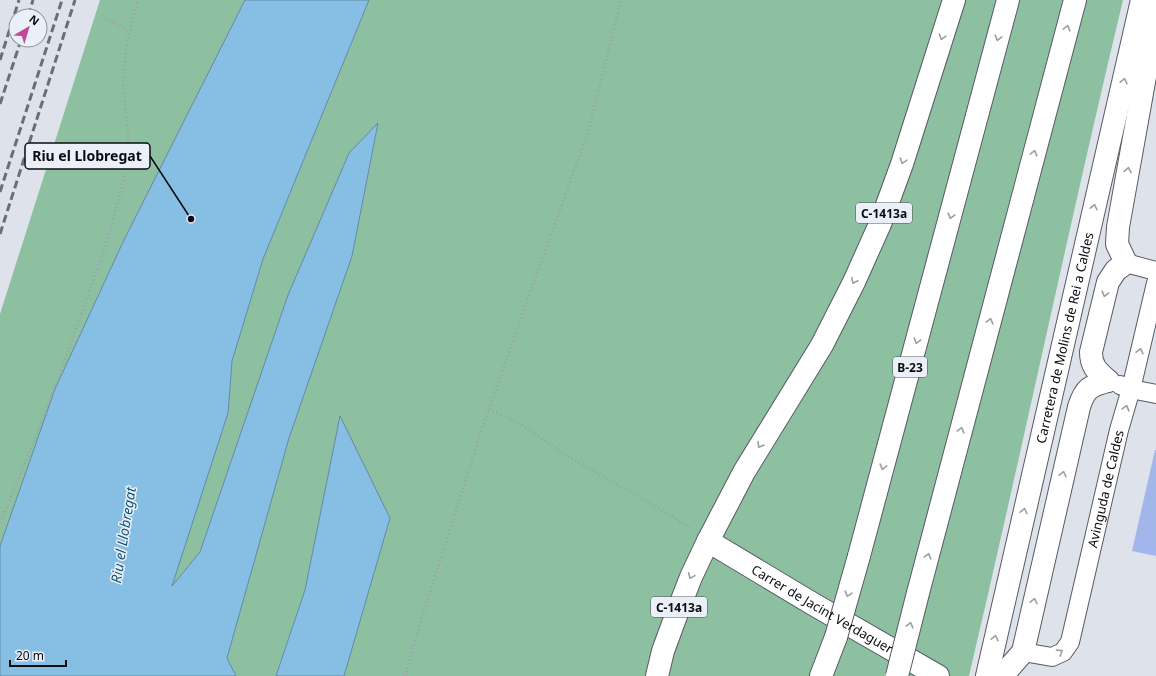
<svg xmlns="http://www.w3.org/2000/svg" width="1156" height="676" font-family="'Noto Sans',sans-serif">
<style>
.green{fill:#8cc0a1}
.water{fill:#87bee4;stroke:#6289a4}
.building{fill:#a2b6eb}
.lines{fill:none;stroke-linecap:round;stroke-linejoin:round}
.street-casing{stroke:#575a62;stroke-width:20}
.secondary-casing{stroke:#575a62;stroke-width:24}
.primary-casing{stroke:#575a62;stroke-width:24}
.highway-casing{stroke:#575a62;stroke-width:24}
.path{stroke:#9b9ea6;stroke-width:2.5;stroke-dasharray:1 3;stroke-linecap:butt}
.street{stroke:#fff;stroke-width:18}
.secondary{stroke:#fff;stroke-width:22}
.primary{stroke:#fff;stroke-width:22}
.highway{stroke:#fff;stroke-width:22}
.rail{stroke:#6c6e74;stroke-width:3;stroke-dasharray:8 4;stroke-linecap:butt}
.highway-bridge-casing{stroke:#575a62;stroke-width:24;stroke-linecap:butt}
.highway-bridge{stroke:#fff;stroke-width:22}
.oneway{stroke:#9d9e9f}
.labels{text-anchor:middle;dominant-baseline:central;stroke-width:3;stroke-linejoin:round;paint-order:stroke}
.shield{fill:#ebeff8;stroke:#4e5055;stroke-width:1}
.shield-label{font-size:12px;font-weight:bold;fill:#0b0c0f}
.street-label{font-size:13px;fill:#0b0c0f;stroke:#ebeff8}
.water-label{font-size:14px;font-style:italic;fill:#0d5175;stroke:#ebeff8}
.leader{fill:none;stroke:#0b0c0f;stroke-width:1.5}
.callout-dot{fill:#0b0c0f;stroke:#ebeff8;stroke-width:1.5}
.callout{fill:#ebeff8;stroke:#0b0c0f;stroke-width:1.5}
.callout-label{font-size:14px;text-anchor:middle;font-weight:bold;fill:#0b0c0f}
</style>
<rect width="100%" height="100%" fill="#dee2eb"/>
<path class="green" d="M100 0H245L123 242 55 389 0 546V314Z
M369 0H1123C1069 225 1022 451 969 676H344L390 518 340 417 305 590 276 676H236L227 658 289 438 352 256 378 124 349 153 288 295 200 552 171 587 228 413 232 361 263 259Z"/>
<path class="water" d="M245 0H369L263 259 232 361 228 413 172 586 200 552 288 295 349 153 378 123 352 256 289 438 227 658 236 676H0V546L55 389 123 242Z
M340 416 390 518 344 676H276L305 590Z"/>
<path class="building" d="M1155 450H1156V556L1132 551Z"/>
<g class="lines">
<defs>
<g id="street">
<path d="M1126 263 1156 271"/>
<path d="M1120 385 1131 389 1156 394"/>
<path id="s1" d="M1023 652 1052 657 1063 652 1070 642 1119 430 1131 389 1156 283"/>
</g>
<g id="secondary">
<path d="M1108 381C1098 372 1091 367 1091 352L1108 282 1116 270 1126 263 1117 244 1118 227 1149 54 1156 3"/>
<path id="s2" d="M708 541 813 604 938 676"/>
<path id="s3" d="M987 676 1142 0"/>
<path d="M1002 676 1023 652 1079 407C1085 388 1090 386 1108 381"/>
</g>
<path id="primary" d="M657 676 663 651 677 613 691 577 708 541 744 472 822 345 854 282 880 224 902 164 954 0"/>
<path id="highway" d="M859 556 1008 0
M918 593 1075 0
M821 676 836 637"/>
</defs>
<use href="#street" class="street-casing"/>
<use href="#secondary" class="secondary-casing"/>
<use href="#primary" class="primary-casing"/>
<use href="#highway" class="highway-casing"/>
<path class="path" d="M102 16 129 31
M489 410C518 419 542 440 568 456 609 481 652 502 691 529
M0 523 33 444 62 368 107 242 118 202 128 161V130L123 83 127 41 136 7 139 0
M405 676 418 630 480 435 529 295 581 152 589 129 621 0"/>
<use href="#street" class="street"/>
<use href="#secondary" class="secondary"/>
<use href="#primary" class="primary"/>
<use href="#highway" class="highway"/>
<path class="rail" d="M28 16 33 0
M0 60 19 0
M0 104 21 40
M0 192 62 0
M0 234 75 0"/>
<defs>
<path id="highway-bridge" d="M836 637 859 556
M897 676 918 593"/>
</defs>
<use href="#highway-bridge" class="highway-bridge-casing"/>
<use href="#highway-bridge" class="highway-bridge"/>
</g>
<defs><path id="oneway-chevron" d="M-2-3.5L2.5 0L-2 3.5" fill="none" stroke-width="1.6" stroke-linecap="round" stroke-linejoin="round"/></defs>
<g class="oneway">
<use href="#oneway-chevron" transform="translate(1067 28) rotate(-75)"/>
<use href="#oneway-chevron" transform="translate(942 37) rotate(108)"/>
<use href="#oneway-chevron" transform="translate(998 38) rotate(105)"/>
<use href="#oneway-chevron" transform="translate(1124 81) rotate(-77)"/>
<use href="#oneway-chevron" transform="translate(1034 153) rotate(-75)"/>
<use href="#oneway-chevron" transform="translate(903 161) rotate(108)"/>
<use href="#oneway-chevron" transform="translate(1128 170) rotate(-80)"/>
<use href="#oneway-chevron" transform="translate(1094 207) rotate(-77)"/>
<use href="#oneway-chevron" transform="translate(951 216) rotate(105)"/>
<use href="#oneway-chevron" transform="translate(854 281) rotate(116)"/>
<use href="#oneway-chevron" transform="translate(1105 294) rotate(105)"/>
<use href="#oneway-chevron" transform="translate(990 321) rotate(-75)"/>
<use href="#oneway-chevron" transform="translate(917 341) rotate(105)"/>
<use href="#oneway-chevron" transform="translate(1140 351) rotate(-77)"/>
<use href="#oneway-chevron" transform="translate(1126 408) rotate(-74)"/>
<use href="#oneway-chevron" transform="translate(961 430) rotate(-75)"/>
<use href="#oneway-chevron" transform="translate(760 445) rotate(121)"/>
<use href="#oneway-chevron" transform="translate(883 467) rotate(105)"/>
<use href="#oneway-chevron" transform="translate(1063 474) rotate(-77)"/>
<use href="#oneway-chevron" transform="translate(1024 511) rotate(-77)"/>
<use href="#oneway-chevron" transform="translate(928 556) rotate(-75)"/>
<use href="#oneway-chevron" transform="translate(691 576) rotate(114)"/>
<use href="#oneway-chevron" transform="translate(848 594) rotate(106)"/>
<use href="#oneway-chevron" transform="translate(1034 601) rotate(-77)"/>
<use href="#oneway-chevron" transform="translate(910 625) rotate(-75)"/>
<use href="#oneway-chevron" transform="translate(995 638) rotate(-77)"/>
<use href="#oneway-chevron" transform="translate(1060 652) rotate(-33)"/>
</g>
<g class="labels">
<g class="shield">
<rect x="856" y="203" width="56" height="20" rx="3"/>
<rect x="893" y="357" width="34" height="20" rx="3"/>
<rect x="651" y="597" width="56" height="20" rx="3"/>
</g>
<g class="shield-label">
<text x="884" y="213">C-1413a</text>
<text x="910" y="367">B-23</text>
<text x="679" y="607">C-1413a</text>
</g>
<g class="street-label">
<text stroke="none"><textPath href="#s3" startOffset="347">Carretera de Molins de Rei a Caldes</textPath></text>
<text stroke="none"><textPath href="#s1" startOffset="211">Avinguda de Caldes</textPath></text>
<text stroke="none"><textPath href="#s2" startOffset="133">Carrer de Jacint Verdaguer</textPath></text>
</g>
<g class="water-label">
<text transform="translate(123 535) rotate(-81)">Riu el Llobregat</text>
</g>
</g>
<path class="leader" d="M191 219L150 156"/>
<circle class="callout-dot" cx="191" cy="219" r="4"/>
<rect class="callout" x="25" y="143" width="125" height="26" rx="4"/>
<g class="callout-label">
<text x="87" y="161">Riu el Llobregat</text>
</g>
<g transform="translate(28 28) rotate(38)"><circle r="19" fill="#ebeff8" stroke="#91949b"/>
<path d="M0-3L7 15L0 10L-7 15Z" fill="#c24798"/>
<text y="-6" font-size="11" font-weight="bold" text-anchor="middle" fill="#0b0c0f">N</text>
</g>
<path d="M10 660v6h56v-6" fill="none" stroke="#0b0c0f" stroke-width="2"/>
<text x="16" y="660" font-size="12" fill="#0b0c0f" stroke="#ebeff8" stroke-width="3" paint-order="stroke">20 m</text>
</svg>
